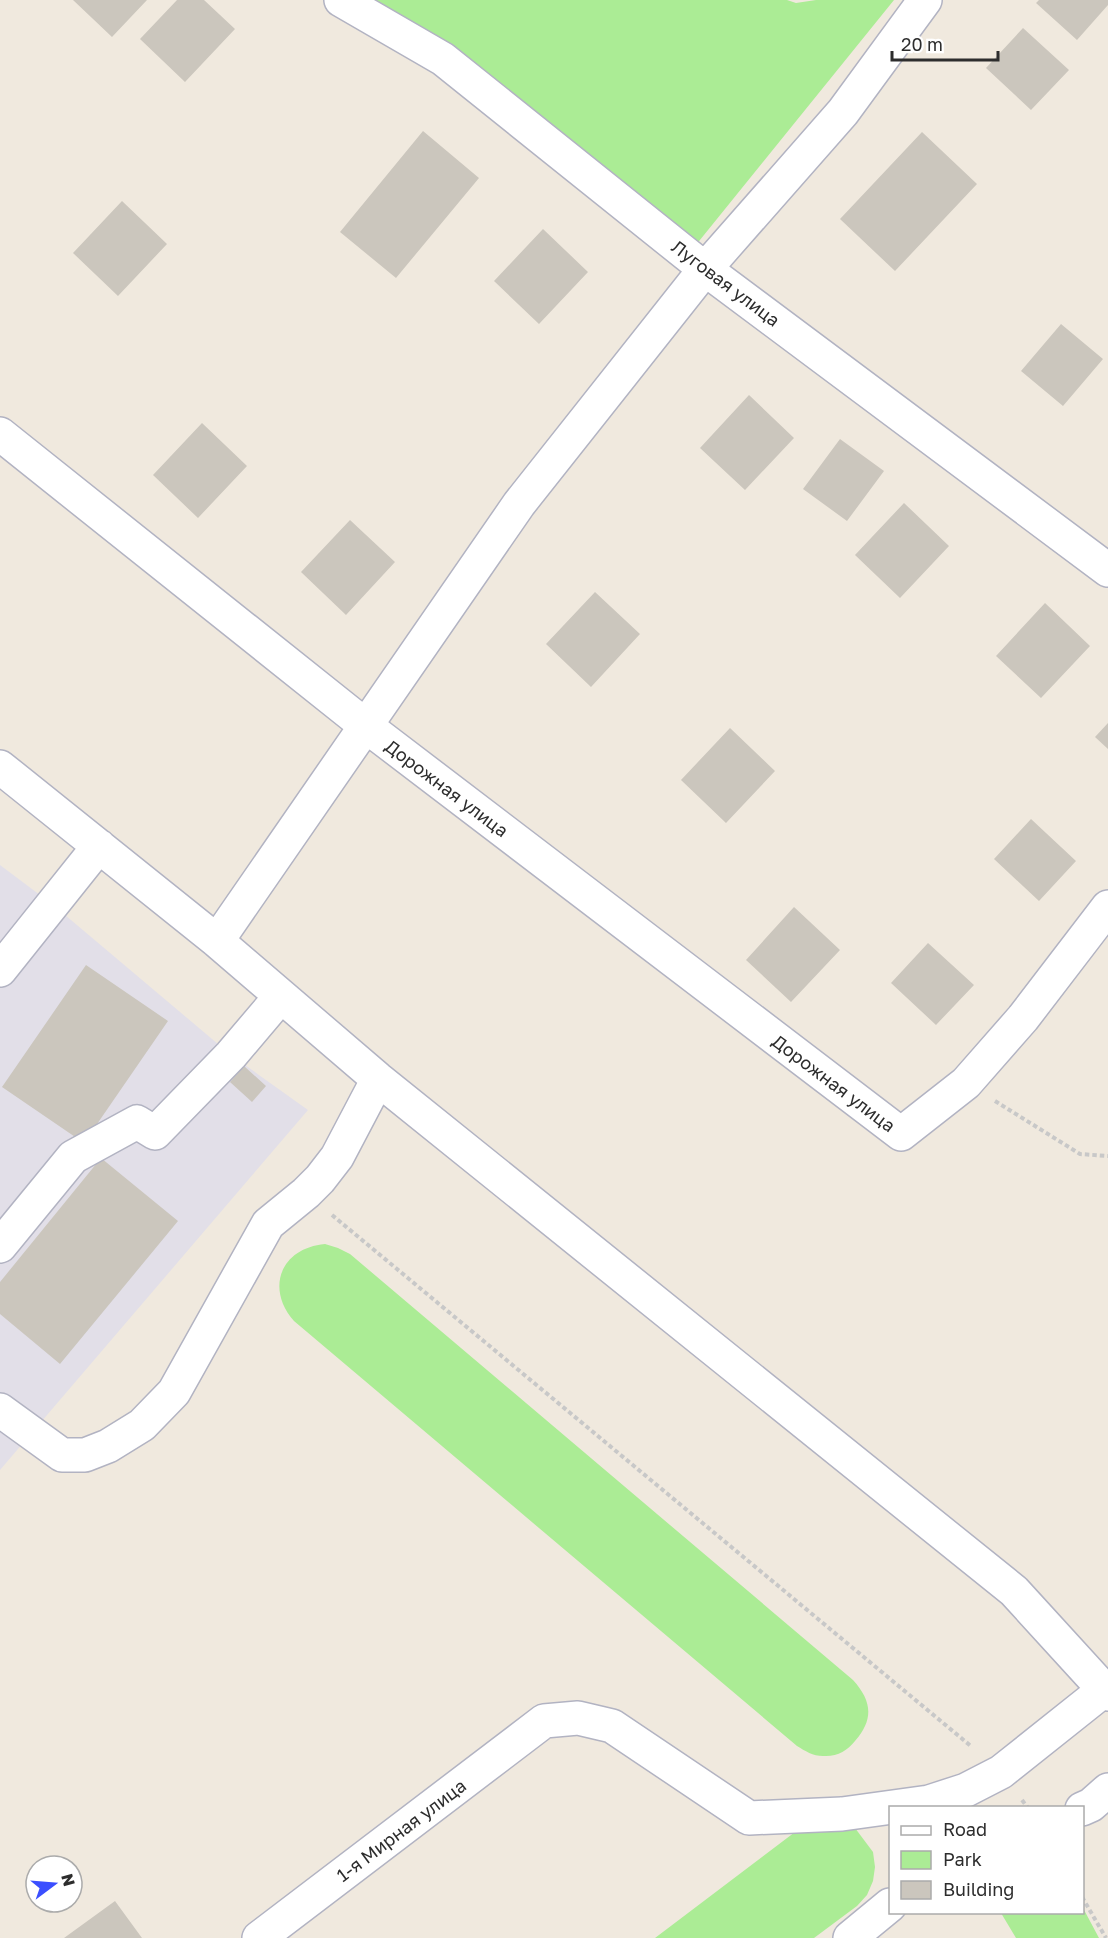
<svg xmlns="http://www.w3.org/2000/svg" width="1108" height="1938" font-family="'Golos Text',sans-serif">
<style>
.industrial{fill:#e2dfe8}
.green{fill:#abec95}
.building{fill:#cbc6bd}
.lines{fill:none;stroke-linecap:round;stroke-linejoin:round}
.minor-casing{stroke:#b2b3c2;stroke-width:36}
.path{stroke:#c8c8c8;stroke-width:4;stroke-dasharray:4.5 3;stroke-linecap:butt}
.minor{stroke:#fff;stroke-width:33}
.labels{text-anchor:middle;dominant-baseline:central;stroke-width:4.5;stroke-linejoin:round;paint-order:stroke}
.street-label{font-size:18px;fill:#2d2d2d;stroke:#fff}
</style>
<rect width="100%" height="100%" fill="#f0e9de"/>
<path class="industrial" d="M0 865 52 904 231 1055 308 1110 0 1470Z"/>
<path class="green" d="M347 0H787L796 3 816 0H894L687 256Z
M325 1244 338 1248 350 1254 853 1680C872 1701 874 1719 855 1741 847 1751 837 1757 823 1756 813 1756 805 1751 797 1746L294 1321C265 1288 281 1248 325 1244Z
M855 1828 873 1852 875 1867 873 1881 867 1895 857 1906 814 1938H655L799 1829Z
M1083 1908 1099 1938H1016L1001 1913 1082 1912Z"/>
<path class="building" d="M73 0H147L112 37Z
M177 0H204L235 29 185 82 140 39Z
M1039 0H1108V5L1077 40 1036 3Z
M1023 28 1069 70 1031 110 986 68Z
M423 131 479 178 396 278 340 232Z
M922 132 977 184 895 271 840 219Z
M122 201 167 244 118 296 73 253Z
M543 229 588 272 539 324 494 281Z
M1061 324 1103 359 1063 406 1021 371Z
M749 395 794 438 745 490 700 448Z
M202 423 247 466 198 518 153 475Z
M840 439 884 471 847 521 803 489Z
M904 503 949 546 900 598 855 555Z
M350 520 395 562 346 615 301 572Z
M595 592 640 634 591 687 546 644Z
M1045 603 1090 646 1041 698 996 656Z
M1108 723V749L1095 737Z
M730 728 775 771 726 823 681 780Z
M1031 819 1076 861 1039 901 994 859Z
M794 907 840 950 791 1002 746 960Z
M928 943 974 985 936 1025 891 983Z
M86 965 168 1021 84 1143 2 1087Z
M244 1066 266 1086 252 1102 230 1082Z
M101 1158 178 1221 60 1364 0 1314V1282Z
M115 1901 142 1938H64Z"/>
<g class="lines">
<defs>
<path id="minor" d="M341 0 443 59 705 269 1108 570
M0 434 366 726 901 1134 966 1083 1023 1018 1108 907
M0 767 217 941 378 1079 1014 1591 1108 1694
M217 941 519 504 705 269 843 112 925 0
M0 970 99 846
M0 1246 73 1157 137 1122 155 1133 231 1055 281 996
M0 1410 62 1455H85L108 1446 142 1425 174 1392 268 1224 306 1193 320 1179 337 1157 378 1079
M1082 1809 1091 1805 1108 1790
M259 1938 544 1721 578 1718 612 1726 749 1818 842 1814 929 1802 966 1790 1001 1772 1104 1690
M850 1938 890 1905"/>
</defs>
<use href="#minor" class="minor-casing"/>
<path class="path" d="M995 1101 1080 1154 1108 1156
M332 1215 972 1747
M1022 1800 1028 1808
M1082 1897 1106 1938"/>
<use href="#minor" class="minor"/>
</g>
<g class="labels">
<g class="street-label">
<text transform="translate(726 283) rotate(37)">Луговая улица</text>
<text transform="translate(447 788) rotate(37)">Дорожная улица</text>
<text transform="translate(834 1083) rotate(37)">Дорожная улица</text>
<text transform="translate(401 1830) rotate(-37)">1-я Мирная улица</text>
</g>
</g>
<rect x="889" y="1806" width="195" height="108" fill="#ffffff" stroke="#ababab" stroke-width="1.5"/>
<rect x="901" y="1826" width="30" height="9" fill="#ffffff" stroke="#ababab" stroke-width="1.5"/>
<text x="943" y="1836" font-size="18" fill="#2d2d2d">Road</text>
<rect x="901" y="1851" width="30" height="18" fill="#abec95" stroke="#ababab" stroke-width="1.5"/>
<text x="943" y="1866" font-size="18" fill="#2d2d2d">Park</text>
<rect x="901" y="1881" width="30" height="18" fill="#cbc6bd" stroke="#ababab" stroke-width="1.5"/>
<text x="943" y="1896" font-size="18" fill="#2d2d2d">Building</text>
<g transform="translate(54 1884) rotate(74)"><circle r="28" fill="#ffffff" stroke="#ababab" stroke-width="1.5"/>
<path d="M0-4.5L10 22L0 15L-10 22Z" fill="#3b4fff"/>
<text y="-9" font-size="16" font-weight="bold" text-anchor="middle" fill="#2d2d2d">N</text>
</g>
<path d="M892 51v9h106v-9" fill="none" stroke="#2d2d2d" stroke-width="3"/>
<text x="901" y="51" font-size="18" fill="#2d2d2d" stroke="#ffffff" stroke-width="4.5" paint-order="stroke">20 m</text>
</svg>
